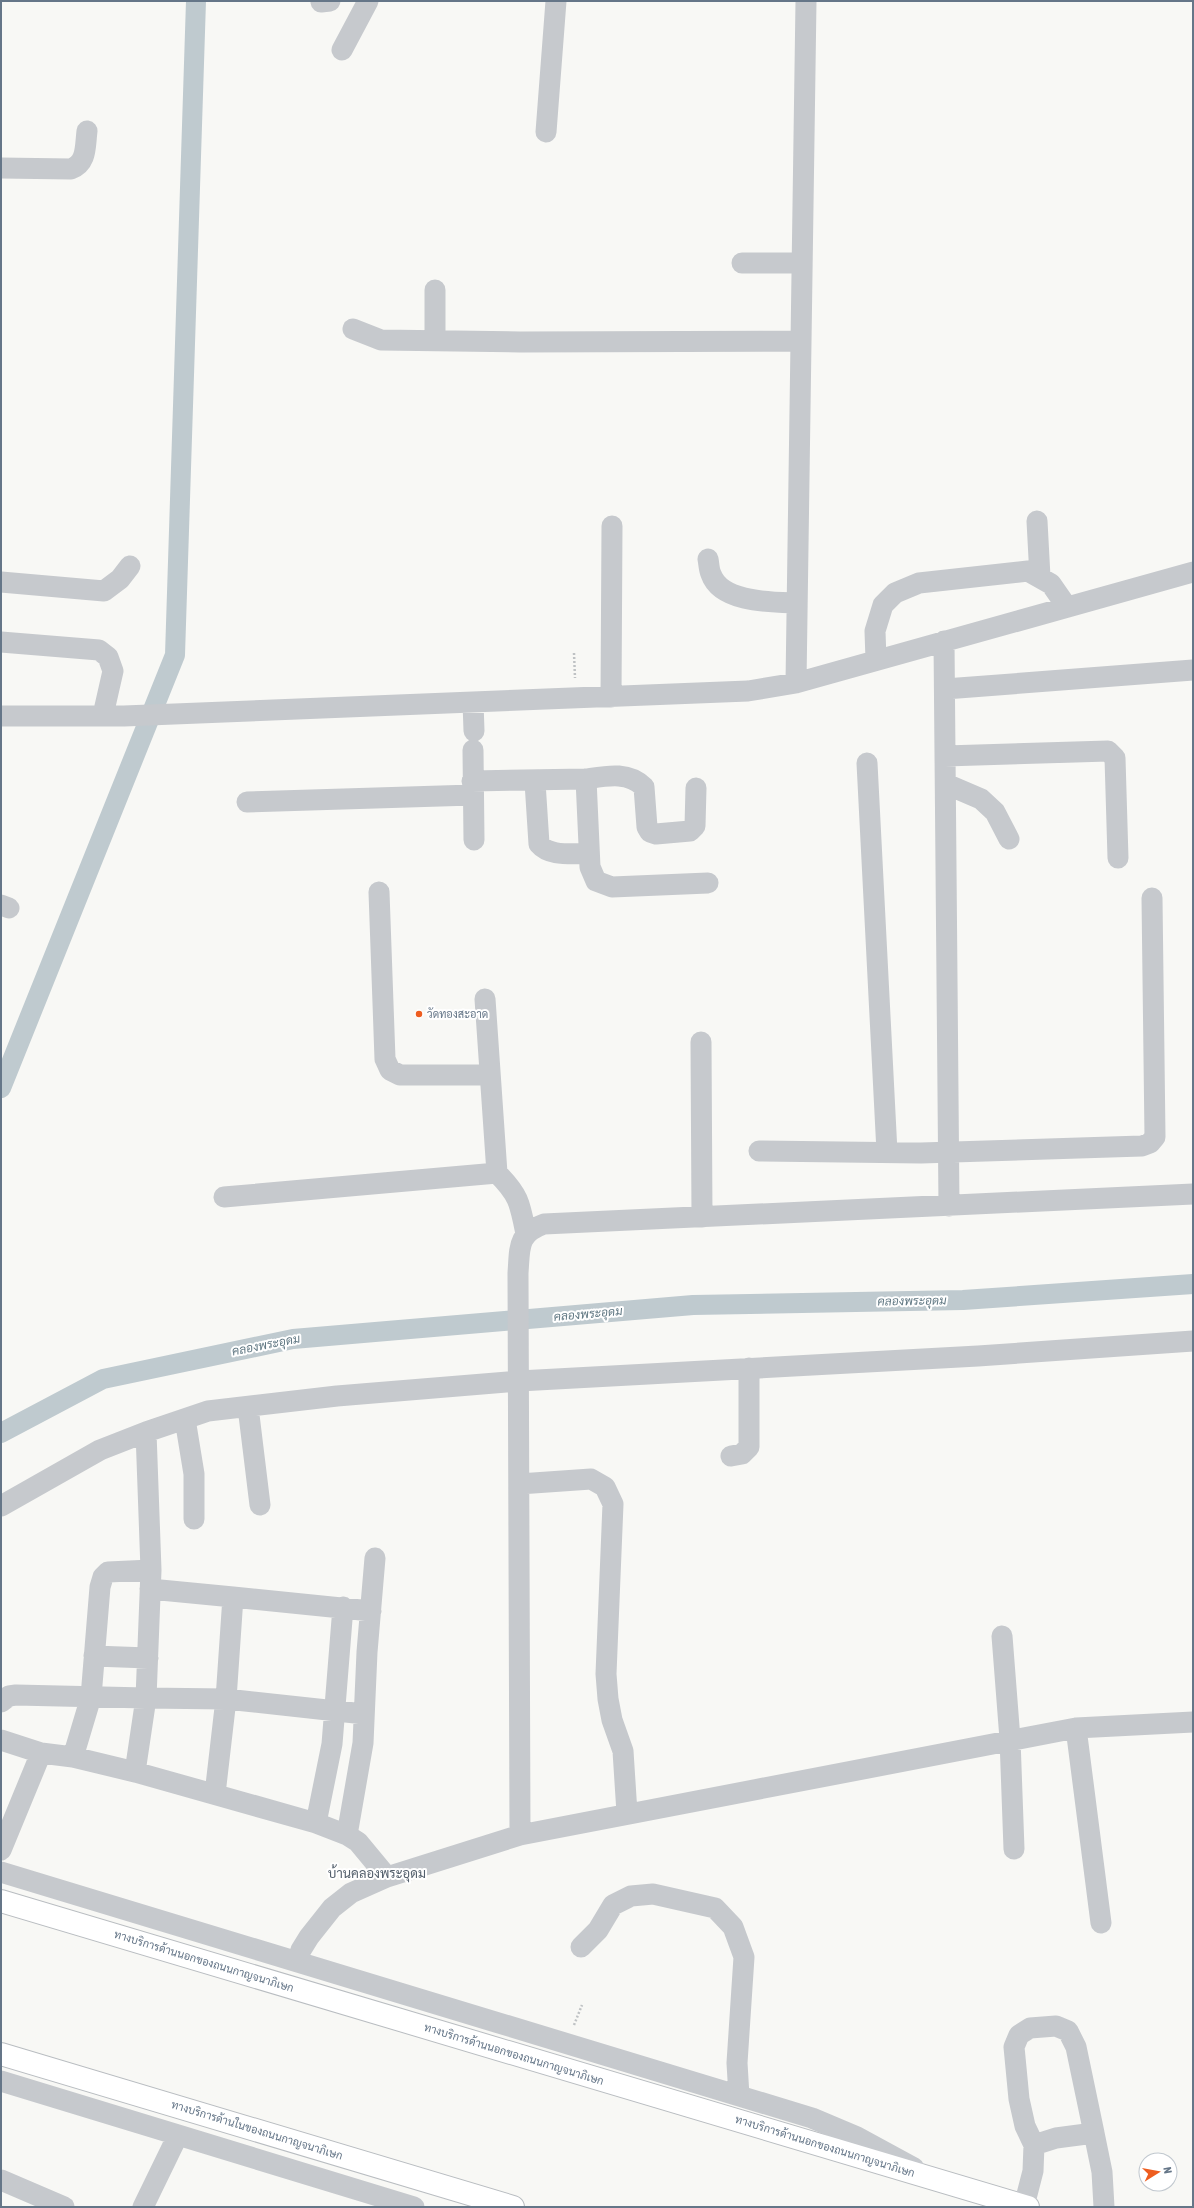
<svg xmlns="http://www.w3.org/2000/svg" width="1194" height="2208" font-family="'Asap Condensed',Sarabun,sans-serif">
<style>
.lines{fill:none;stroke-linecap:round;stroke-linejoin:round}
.canal{stroke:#bfcacf;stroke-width:20}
.major-casing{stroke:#b9bdc1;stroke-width:24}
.path{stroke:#bfc2c4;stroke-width:2.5;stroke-dasharray:2 2;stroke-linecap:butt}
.minor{stroke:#c6c9cd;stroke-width:21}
.major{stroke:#fff;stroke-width:22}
.poi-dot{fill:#ee5d1f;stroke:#fff;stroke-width:1.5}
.labels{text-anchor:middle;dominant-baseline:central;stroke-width:4;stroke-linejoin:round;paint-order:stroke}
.poi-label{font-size:11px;fill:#657688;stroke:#fff;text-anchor:start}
.street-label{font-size:11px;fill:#657688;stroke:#fff}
.water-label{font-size:12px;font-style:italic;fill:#617883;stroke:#fff}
.quarter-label{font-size:13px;fill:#54606d;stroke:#fff}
</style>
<rect width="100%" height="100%" fill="#f8f8f5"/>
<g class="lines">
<path class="canal" d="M1 1088 175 655 196 1
M1 1433 103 1379 293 1339 693 1305 963 1300 1193 1284"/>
<defs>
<path id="major" d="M1 1901 1028 2207
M1 2054 513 2207"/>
</defs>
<use href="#major" class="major-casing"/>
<path class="path" d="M574 653 575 678
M574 2025 582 2005"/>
<path class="minor" d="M321 2 330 1
M342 50 368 1
M546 132 556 1
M1 168 71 169C87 163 85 147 87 131
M742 263H801
M353 329 381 340 520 342 800 341
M435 341V290
M1037 521 1040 577
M708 559C709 564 709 570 711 574 721 603 772 602 797 603
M1 582 104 591 120 579 130 566
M944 641 949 1206
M1 642 99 650 108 657 113 671 103 715
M876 660 875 631 883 605 895 593 919 583 1028 571 1051 584 1067 607
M796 683 806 1
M945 689 1193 670
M611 697 612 526
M473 702 474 731
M1 716H124L748 691 796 683 1193 572
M473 750 474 840
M945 756 1108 751 1115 758 1118 858
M867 763 887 1152
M586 779C606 776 628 771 644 787L647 827 650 832 656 834 690 831 695 826 696 788
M472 781 586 779 590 867 596 881 612 887 708 883
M535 782 539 844C550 857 572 853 589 854
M946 784 981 799 995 812 1009 839
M247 802 473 795
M379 892 385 1059 390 1070 400 1075H490
M1 905 9 908
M485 999 497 1173
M701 1042 702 1217
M759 1151 921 1153 1142 1146 1150 1143 1155 1137 1152 898
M224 1197 497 1173C519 1195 520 1203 526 1234
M248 1407 260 1505
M185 1419 194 1474V1519
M146 1432 151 1570 146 1698 226 1699 364 1714
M731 1456 742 1454 749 1447V1368
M519 1484 591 1479 605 1487 613 1504 606 1674 608 1699 612 1720 623 1751 627 1813
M1 1506 100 1450 146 1432 208 1411 337 1396 519 1381 978 1356 1193 1341
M150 1589 233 1597
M1002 1636 1010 1739 1014 1849
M94 1656 148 1658
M1 1702 9 1696 16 1695 146 1698 135 1772
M1076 1728 1101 1923
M1 1740 41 1753 73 1757 135 1772 316 1823 347 1835 358 1842 387 1877
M73 1757 91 1697 100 1587 103 1577 108 1572 151 1570
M215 1794 226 1699 233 1597 371 1611
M316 1823 332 1744 343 1607
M347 1835 363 1743 367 1652 375 1558
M520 1835 518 1273C520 1247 517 1234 544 1224L1193 1194
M1 1850 41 1753
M1 1872 812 2118 857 2137 914 2168
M581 1947 598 1930 613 1905 631 1896 653 1894 715 1908 733 1927 744 1957 737 2063 739 2096
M298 1961 301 1950 309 1937 332 1908 351 1893 387 1877 520 1835 1076 1728 1193 1722
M1 2081 414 2207
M1034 2145 1025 2126 1019 2099 1014 2047 1019 2035 1030 2028 1056 2026 1068 2031 1076 2047 1094 2133
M1 2180 64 2207
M1024 2206 1033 2171 1034 2145 1056 2138 1094 2133 1102 2172 1104 2207
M143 2207 178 2135"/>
<use href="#major" class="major"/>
</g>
<circle class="poi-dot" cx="419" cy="1014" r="4"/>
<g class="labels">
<g class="poi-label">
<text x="427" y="1014">วัดทองสะอาด</text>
</g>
<g class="street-label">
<text transform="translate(204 1961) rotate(17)">ทางบริการด้านนอกของถนนกาญจนาภิเษก</text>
<text transform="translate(514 2054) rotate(17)">ทางบริการด้านนอกของถนนกาญจนาภิเษก</text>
<text transform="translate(257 2130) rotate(17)">ทางบริการด้านในของถนนกาญจนาภิเษก</text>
<text transform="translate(825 2146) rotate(17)">ทางบริการด้านนอกของถนนกาญจนาภิเษก</text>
</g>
<g class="water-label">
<text transform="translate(912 1301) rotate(-1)">คลองพระอุดม</text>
<text transform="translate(588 1314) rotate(-5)">คลองพระอุดม</text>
<text transform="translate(266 1345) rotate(-11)">คลองพระอุดม</text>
</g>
<g class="quarter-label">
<text x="377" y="1873">บ้านคลองพระอุดม</text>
</g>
</g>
<rect width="1194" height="2208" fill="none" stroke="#657688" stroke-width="4"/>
<g transform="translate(1158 2172) rotate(79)"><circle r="19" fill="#ffffff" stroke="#c1c8cf"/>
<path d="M0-3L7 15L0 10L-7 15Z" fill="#ee5d1f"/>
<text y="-6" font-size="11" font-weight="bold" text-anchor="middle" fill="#657688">N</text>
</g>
</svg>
